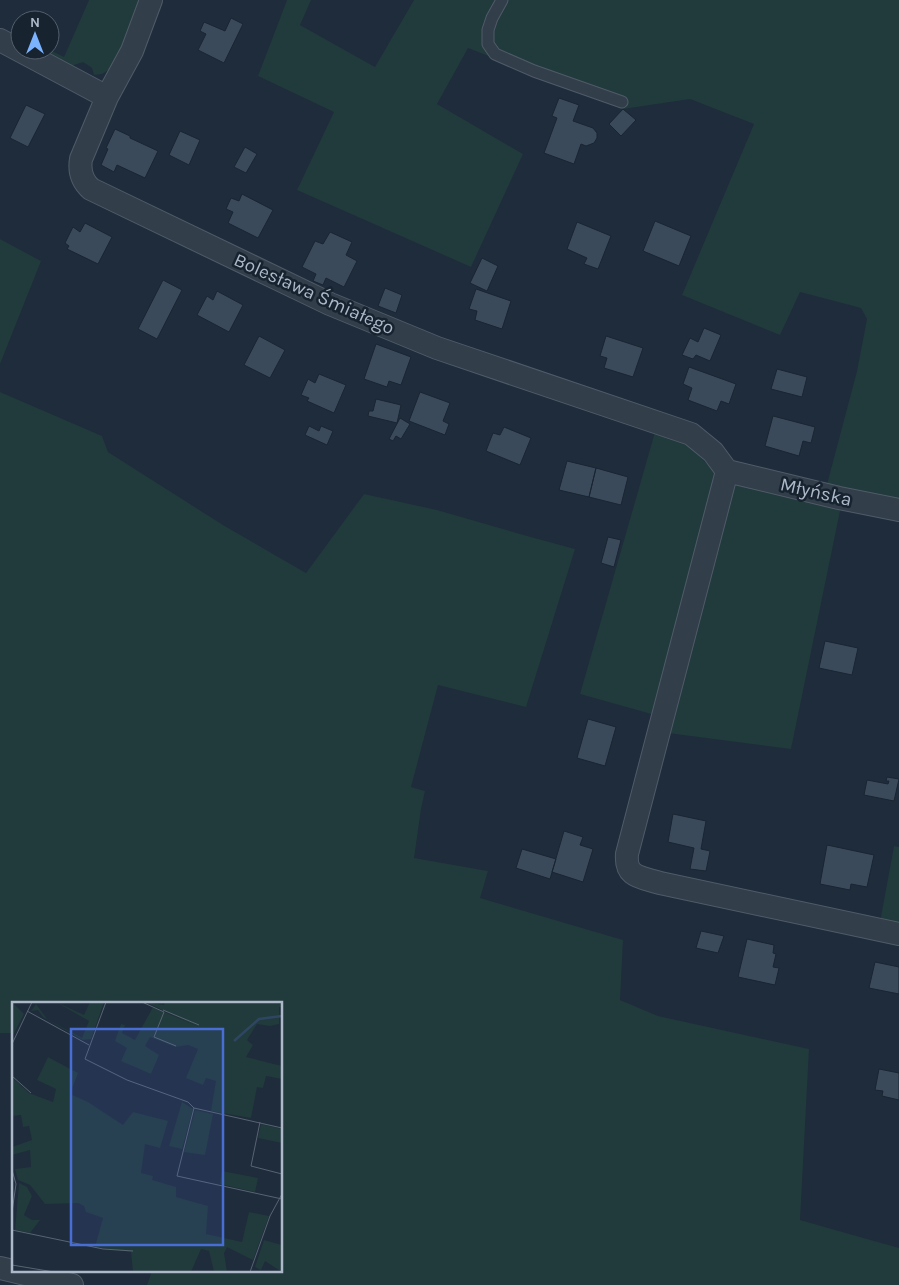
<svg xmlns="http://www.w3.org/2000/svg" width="899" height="1285" font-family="Karla,sans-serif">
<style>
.green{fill:#213a3c}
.building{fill:#3a4a5b;stroke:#1a2532}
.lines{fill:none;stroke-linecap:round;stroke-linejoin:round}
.lane-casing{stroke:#505b69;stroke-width:13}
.street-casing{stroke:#505b69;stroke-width:24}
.lane{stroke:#333e4b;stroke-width:11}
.street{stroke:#333e4b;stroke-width:22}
.labels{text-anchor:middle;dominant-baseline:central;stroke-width:5;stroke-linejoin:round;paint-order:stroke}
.street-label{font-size:19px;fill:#adb8c8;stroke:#182330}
.inset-river{fill:none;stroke:#2f4662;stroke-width:2.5}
.inset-road{fill:none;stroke:#586473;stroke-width:1}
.view{fill:#486ed3;fill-opacity:0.15;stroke:#486ed3;stroke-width:2.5}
.inset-edge{fill:none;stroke:#adb8c8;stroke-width:2.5}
</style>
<rect width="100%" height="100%" fill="#1f2c3b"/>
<path class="green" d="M89 0H145L112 68 102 74 94 75 92 68 83 62 68 67 32 50H50L64 57Z
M287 0H311L300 25 375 67 414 0H899V500L826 488 857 371 867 319 861 308 800 292 780 335 682 295 754 124 690 99 623 109 468 48 437 104 523 154 471 267 297 190 334 112 258 76Z
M0 239 41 261 0 364Z
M0 392 102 436 108 452 223 525 306 573 364 494 437 510 527 536 575 549 526 707 438 685 411 787 425 791 421 809 414 858 488 871 480 898 623 940 620 1000 658 1016 809 1049 800 1220 899 1248V1285H147L152 1271H281V1004H14V1033H0Z
M655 432 689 445 711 468 720 479 655 715 580 694Z
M735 480 841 506 791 749 668 733Z
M894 846 899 847V926L880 922Z"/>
<path class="building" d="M231 18 243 24 224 63 198 50 206 34 200 31 204 22 225 31Z
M559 98 579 105 573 121 593 128 597 133V138L594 143 586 146 581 144 574 164 544 153 557 118 552 116Z
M26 105 45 114 28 147 10 138Z
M623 109 636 120 621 136 609 124Z
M115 129 130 136V138L158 151 145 178 117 165 114 172 101 165 108 149 106 148Z
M180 131 200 140 189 165 169 155Z
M245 147 257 154 246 173 234 167Z
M242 194 273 210 258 238 228 223 233 212 226 209 231 198 239 201Z
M655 221 691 236 679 266 643 251Z
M577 222 611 236 598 269 584 264 587 258 567 249Z
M85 223 112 237 98 264 67 249 69 246 65 243 73 227 80 232Z
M330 232 352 242 346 255 357 261 344 287 326 278 323 285 313 281 316 274 302 267 315 241 323 244Z
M482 258 498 266 487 291 470 283Z
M163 280 182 290 157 339 138 329Z
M385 288 402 295 396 313 378 306Z
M476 289 511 301 502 329 475 320 477 311 469 309Z
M217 291 243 305 229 332 197 315 207 296 213 300Z
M704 328 721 335 710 361 696 355 693 359 682 355 690 338 698 342Z
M259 336 285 350 270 378 244 365Z
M606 336 643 348 633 377 604 368 607 358 600 356Z
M376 344 411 357 401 385 389 381 387 387 364 379Z
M689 367 736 384 729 404 721 401 717 411 688 400 692 388 683 384Z
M777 369 807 377 802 397 771 389Z
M319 374 346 385 334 413 307 401 309 398 301 395 308 379 315 383Z
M420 392 450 403 443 421 449 424 445 435 409 421Z
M376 399 401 405 397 423 368 416 369 411H373Z
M773 416 815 427 811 443 803 441 799 456 765 446Z
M400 418 410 424 401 439 396 436 393 441 389 439Z
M309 426 319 431 321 426 333 431 327 445 305 435Z
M504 427 531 438 520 465 486 451 493 433 500 435Z
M567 461 596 468 589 497 559 490Z
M596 468 628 477 621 505 589 497Z
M608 537 621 540 614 567 601 563Z
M825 641 858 648 852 675 819 668Z
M588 719 616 727 605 766 577 758Z
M887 777 899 779 894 801 864 795 867 780 888 784 889 781H886Z
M673 814 706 821 701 849 710 851 706 871 690 869 694 848 668 842Z
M564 831 583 837 580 845 593 849 583 882 552 872Z
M827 845 874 855 867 887 851 884 850 890 820 884Z
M522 849 556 859 550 879 516 868Z
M701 931 724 936 718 953 696 948Z
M747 939 774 945 773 953 776 954 773 967 779 968 775 985 738 977Z
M875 962 899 967V994L869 988Z
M879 1069 899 1073V1100L882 1096 883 1091 875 1090Z"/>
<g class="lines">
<defs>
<path id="lane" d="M502 0 492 18 488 30V44L495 54 534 71 622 102"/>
<path id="street" d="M151 0 132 51 107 97 81 159C79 171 82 181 91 189L330 304 437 348 691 434 713 452 727 471
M0 40 107 97
M727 471 627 854C625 878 641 877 660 883L899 934
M727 471 839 498 899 510
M0 1268 72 1285"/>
</defs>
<use href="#lane" class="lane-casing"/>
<use href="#street" class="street-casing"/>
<use href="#lane" class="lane"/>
<use href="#street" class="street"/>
</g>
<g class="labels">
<g class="street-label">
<text transform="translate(314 294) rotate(24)">Bolesława Śmiałego</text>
<text transform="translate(816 492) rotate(13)">Młyńska</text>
</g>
</g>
<g transform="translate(12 1002)">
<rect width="270" height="270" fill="#1f2c3b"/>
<path d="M0 0 12 12 0 35ZM44 0 72 13 78 0H92L79 37 71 38 31 15 26 8 19 9 24 2 35 17 70 36 77 19ZM133 0 152 3 153 0H270V5H267V22L258 24 245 22 235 38 241 43 234 55 270 64V77L254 74 251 86 245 85 239 116 199 109 204 79 194 76 191 83 174 76 186 47 176 43 164 45 138 35 133 44 147 53 139 72 109 59 115 46 103 39 109 22 113 23 110 31 123 38 141 5 187 25ZM36 55 66 71 58 92 76 100 111 123 121 110 156 119 148 146 133 142 129 171 141 174 140 178 164 185V195L196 204 194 232 230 240 237 210 257 214 241 258 215 245 212 251 215 270H202L197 249 189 247 179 270H121L119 250 83 245 91 216 74 210 72 204 66 201 33 202 18 183 6 178 3 167 19 165 18 148 0 153V145L20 138 17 124 11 125 9 113 0 114V75L17 91 41 100 44 87 25 78ZM170 100 181 107 170 147 157 144ZM183 108 201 112 193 153 172 150ZM249 122 270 127V141L246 136ZM210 169 246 176 243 190 208 182ZM7 181 15 185 20 194 12 213 20 218H28L18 231 3 228ZM252 238 270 243V270L253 259 249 268 243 265Z" fill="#213a3c"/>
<path class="inset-river" d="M222 39 247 17 270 14"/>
<path class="inset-road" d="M94 0 73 57 115 78 176 100 182 106M130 0 152 10 142 35 164 44M151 8 187 23M15 9 77 43M0 42 20 0M0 74 19 91M182 106 165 174 270 197M182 106 270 126M248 120 239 164 270 172M0 168 4 182 0 210M0 228 91 247 121 249M0 263 42 270M238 270 258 214 270 192"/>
<path class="view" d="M59 27H211V243H59Z"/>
<rect width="270" height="270" class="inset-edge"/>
</g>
<g transform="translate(35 35)"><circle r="24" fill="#182330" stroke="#545f6d"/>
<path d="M0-4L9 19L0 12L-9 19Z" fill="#7bb3ff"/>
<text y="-8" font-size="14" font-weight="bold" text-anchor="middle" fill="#adb8c8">N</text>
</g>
</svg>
